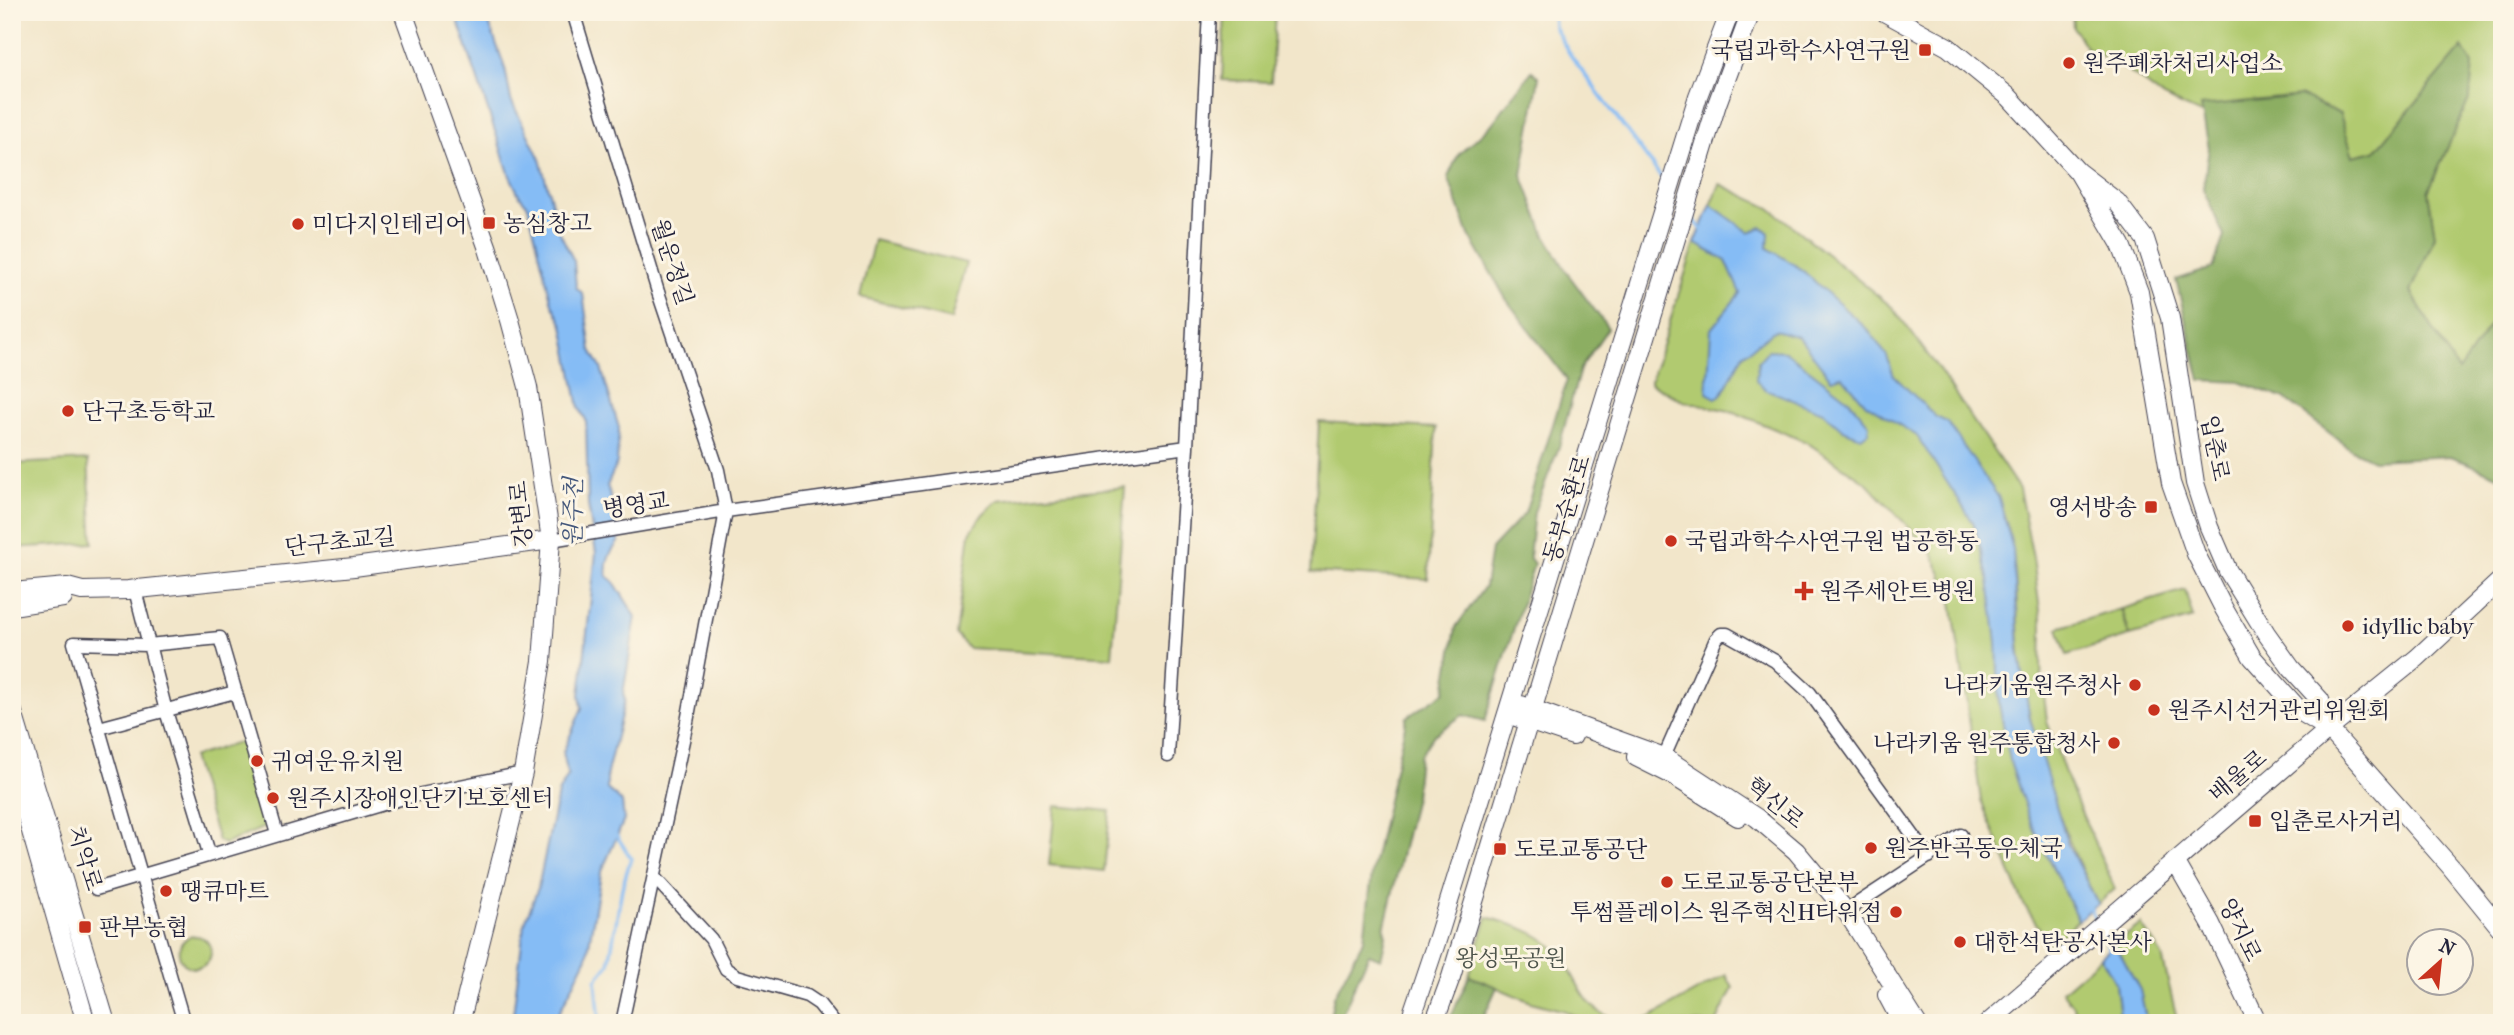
<svg xmlns="http://www.w3.org/2000/svg" width="2514" height="1035" font-family="'IM FELL French Canon','Noto Serif KR',serif">
<style>
.green{fill:#b1ca6f;stroke:#6a7655;stroke-width:2}
.forest{fill:#8cae62;stroke:#57684e;stroke-width:2}
.water{fill:#85bcf5;stroke:#546f98;stroke-width:2}
.lines{fill:none;stroke-linecap:round;stroke-linejoin:round}
.stream{stroke:#85bcf5;stroke-width:3.5}
.street-casing{stroke:#413f50;stroke-width:15}
.secondary-casing{stroke:#413f50;stroke-width:20}
.street{stroke:#fff;stroke-width:12}
.secondary{stroke:#fff;stroke-width:18}
.poi-dot{fill:#c8321e;stroke:#fcf5e5;stroke-width:2.5}
.labels{text-anchor:middle;dominant-baseline:central;stroke-width:6;stroke-linejoin:round;paint-order:stroke}
.poi-label{font-size:23px;fill:#22223b;stroke:#fcf5e5;text-anchor:start}
.street-label{font-size:23px;fill:#22223b;stroke:#fcf5e5}
.park-label{font-size:23px;fill:#4d544b;stroke:#fcf5e5}
.water-label{font-size:24px;font-style:italic;fill:#45587c;stroke:#fcf5e5}
</style>
<rect width="100%" height="100%" fill="#fcf5e5"/>
<filter id="ink" filterUnits="userSpaceOnUse"><feTurbulence type="fractalNoise" baseFrequency=".0143" numOctaves="2"/><feDisplacementMap in="SourceGraphic" scale="14" xChannelSelector="R" yChannelSelector="G"/><feConvolveMatrix kernelMatrix="1 2 1 2 8 2 1 2 1" color-interpolation-filters="sRGB"/></filter>
<filter id="wash" filterUnits="userSpaceOnUse"><feTurbulence type="fractalNoise" baseFrequency=".00686" numOctaves="4" result="noise"/><feDisplacementMap in="SourceGraphic" scale="28" xChannelSelector="R" yChannelSelector="G"/><feGaussianBlur stdDeviation="1.57" result="paint"/><feColorMatrix in="noise" values="0 0 0 0 0 0 0 0 0 0 0 0 0 0 0 0 0 1.4 0 .05"/><feComposite in="paint" operator="in"/></filter>
<g filter="url(#wash)">
<rect width="100%" height="100%" fill="#f2e6ca"/>
<path class="green" d="M1225 12H1275L1271 82 1222 80Z
M2072 12H2502V290L2493 321 2458 371 2411 292 2435 236 2428 192 2464 48 2375 151 2353 156 2347 140 2201 107 2203 115 2163 97 2129 71 2087 48 2073 28Z
M1720 184 1770 208 1893 308 1937 367 2019 489 2033 558 2042 626 2041 668 2047 721 2068 782 2115 889 2098 904C2058 824 2028 740 2020 651 2015 601 2019 552 2000 504L1974 525 1989 581 2029 818 2078 920 2051 946 2023 903 1981 801 1952 602 1932 552 1867 483 1806 442 1734 412 1683 401 1650 383 1695 243Z
M874 240 966 263 951 320 860 297Z
M1319 422 1436 428 1428 579 1311 572Z
M88 460 93 543 12 548V464Z
M1125 487 1112 657 968 648 956 635 970 533 983 514 998 500Z
M2185 590 2193 618 2130 636 2122 609Z
M2121 609 2129 636 2067 655 2058 628Z
M244 741 270 825 225 844 218 841 192 757Z
M1055 806 1110 811 1104 871 1049 865Z
M1487 917C1509 924 1533 929 1551 945 1578 969 1578 1011 1617 1019 1629 1022 1638 1022 1649 1018L1726 975 1733 988 1716 1023H1588L1565 1011 1531 1002 1469 976Z
M2141 924 2162 956 2178 1023H2147L2140 990 2115 944Z
M179 952a16 16 0 1 1 32 0a16 16 0 1 1-32 0Z
M2101 957 2116 984 2121 1023H2077L2073 1006 2062 991Z"/>
<path class="forest" d="M2463 47 2473 64 2470 97 2428 192 2435 236 2411 292 2458 371 2493 321 2502 290V478L2451 456 2373 460 2352 450 2285 399 2240 382 2200 380 2176 280 2213 268 2224 236 2203 189 2209 148 2201 106 2301 96 2340 114 2353 156 2375 151Z
M1532 71 1539 77 1522 175 1545 235 1568 274 1608 328 1580 369 1559 447 1534 512 1529 557 1534 564 1485 721 1463 715 1434 735 1419 756 1415 797 1384 929 1386 936 1381 959 1369 954 1338 1023H1329L1334 996 1364 939 1373 866 1407 717 1445 692 1456 627 1485 586 1491 549 1525 513 1567 380 1506 299 1469 235 1448 177 1458 155 1491 125Z
M1469 976 1497 987 1481 1023H1448Z"/>
<path class="water" d="M455 12H485L505 68 511 100 540 159 560 233 574 261 576 287 583 294 591 350 601 368 619 428 617 463 607 486C613 498 615 525 619 541 610 553 605 561 607 576L614 582 636 617 623 694 625 699 607 773V789L622 802 624 820 601 873 587 957 554 1023H512L524 925 538 888 558 793 568 776 563 752 582 708 580 695 596 553 588 505 586 420 579 408 563 325 552 304 528 206 519 195 510 176Z
M1711 205 1749 232 1762 227 1769 233 1768 248 1801 269 1868 330 1887 356 1894 376 1936 417 1947 422 1999 498 2013 549 2019 650 2030 719 2068 845 2098 904 2078 920 2029 818 2011 765 1999 704 1997 642 1989 581 1974 524 1917 436 1866 404 1842 376 1831 379 1799 337 1775 330 1743 355 1722 394 1716 398 1707 393 1711 329 1740 293 1726 261 1695 243Z
M1768 350 1785 351 1849 400 1869 424 1868 432 1861 437 1843 430 1823 412 1765 389 1756 380 1758 362Z
M2115 944 2140 990 2147 1023H2121L2116 984 2101 957Z"/>
<g class="lines">
<path class="stream" d="M1553 12 1554 27 1571 56 1664 181
M1690 215 1703 231
M2090 908 2097 923
M2102 933 2111 952
M600 1023 596 980 609 964 622 888 631 858 614 832"/>
</g>
</g>
<g filter="url(#ink)">
<g class="lines">
<defs>
<path id="street" d="M573 12 658 292 718 470 726 511 687 722 622 1023
M551 540 726 511 1187 447 1209 12
M135 590 166 711 209 853
M99 728 235 692
M1168 756 1187 447
M1664 757 1716 639 1721 634H1727L1775 661 1810 693 1929 857
M654 877 711 939 726 969 737 976 807 996 819 1004 834 1023
M96 889 407 797 523 773
M1846 911 1961 835
M184 1023 74 643 148 645 220 638 277 834"/>
<path id="secondary" d="M403 12 488 249 510 320 528 387 551 540 542 661 523 773 460 1023
M1884 12 1948 47 2009 97 2078 172 2117 202 2145 239 2170 318 2195 483 2209 527 2228 571 2266 633 2291 668 2320 700 2329 729
M2078 172 2121 245 2139 292 2171 483 2196 554 2224 609 2252 657 2301 712 2329 729 2450 866 2502 930
M12 592 67 587 82 591 128 590 354 567 551 540
M12 606 63 598
M1521 705 1664 757 1757 818 1796 851 1846 911 1917 1023
M12 709 106 1023
M1516 717 1573 736
M1636 757 1672 775 1738 817
M12 765 86 1023
M2175 861 2211 924 2258 1023
M1887 995 1902 1023
M1409 1023 1438 937 1698 96 1730 12
M1434 1023 1451 977 1717 104 1751 12
M1988 1023 2329 729 2417 658 2502 579"/>
</defs>
<use href="#street" class="street-casing"/>
<use href="#secondary" class="secondary-casing"/>
<use href="#street" class="street"/>
<use href="#secondary" class="secondary"/>
</g>
</g>
<g class="poi-dot">
<rect x="1918" y="43" width="14" height="14" rx="3.5"/>
<circle cx="2069" cy="63" r="7"/>
<rect x="482" y="216" width="14" height="14" rx="3.5"/>
<circle cx="298" cy="224" r="7"/>
<circle cx="68" cy="411" r="7"/>
<rect x="2144" y="500" width="14" height="14" rx="3.5"/>
<circle cx="1671" cy="541" r="7"/>
<path d="M1800.5 580.5h7v7h7v7h-7v7h-7v-7h-7v-7h7z"/>
<circle cx="2348" cy="626" r="7"/>
<circle cx="2135" cy="685" r="7"/>
<circle cx="2154" cy="710" r="7"/>
<circle cx="2114" cy="743" r="7"/>
<circle cx="257" cy="761" r="7"/>
<circle cx="273" cy="798" r="7"/>
<rect x="2248" y="814" width="14" height="14" rx="3.5"/>
<circle cx="1871" cy="848" r="7"/>
<rect x="1493" y="842" width="14" height="14" rx="3.5"/>
<circle cx="1667" cy="882" r="7"/>
<circle cx="166" cy="891" r="7"/>
<circle cx="1896" cy="912" r="7"/>
<rect x="78" y="920" width="14" height="14" rx="3.5"/>
<circle cx="1960" cy="942" r="7"/>
</g>
<g class="labels">
<g class="poi-label">
<text x="1911" y="50" text-anchor="end">국립과학수사연구원</text>
<text x="2083" y="63">원주폐차처리사업소</text>
<text x="503" y="223">농심창고</text>
<text x="312" y="224">미다지인테리어</text>
<text x="82" y="411">단구초등학교</text>
<text x="2137" y="507" text-anchor="end">영서방송</text>
<text x="1685" y="541">국립과학수사연구원 법공학동</text>
<text x="1820" y="591">원주세안트병원</text>
<text x="2362" y="626">idyllic baby</text>
<text x="2121" y="685" text-anchor="end">나라키움원주청사</text>
<text x="2168" y="710">원주시선거관리위원회</text>
<text x="2100" y="743" text-anchor="end">나라키움 원주통합청사</text>
<text x="271" y="761">귀여운유치원</text>
<text x="287" y="798">원주시장애인단기보호센터</text>
<text x="2269" y="821">입춘로사거리</text>
<text x="1885" y="848">원주반곡동우체국</text>
<text x="1514" y="849">도로교통공단</text>
<text x="1681" y="882">도로교통공단본부</text>
<text x="180" y="891">땡큐마트</text>
<text x="1882" y="912" text-anchor="end">투썸플레이스 원주혁신H타워점</text>
<text x="99" y="927">판부농협</text>
<text x="1974" y="942">대한석탄공사본사</text>
</g>
<g class="street-label">
<text transform="translate(672 262) rotate(72)">월운정길</text>
<text transform="translate(2215 448) rotate(79)">입춘로</text>
<text transform="translate(636 505) rotate(-9)">병영교</text>
<text transform="translate(1567 509) rotate(-73)">동부순환로</text>
<text transform="translate(521 514) rotate(-95)">강변로</text>
<text transform="translate(340 542) rotate(-6)">단구초교길</text>
<text transform="translate(2238 776) rotate(-40)">배울로</text>
<text transform="translate(1775 803) rotate(39)">혁신로</text>
<text transform="translate(85 858) rotate(73)">치악로</text>
<text transform="translate(2240 930) rotate(64)">양지로</text>
</g>
<g class="park-label">
<text x="1511" y="958">왕성목공원</text>
</g>
<g class="water-label">
<text transform="translate(573 512) rotate(-89)">원주천</text>
</g>
</g>
<rect width="2514" height="1035" fill="none" stroke="#fcf5e5" stroke-width="42"/>
<g transform="translate(2440 962) rotate(27)"><circle r="33" fill="#fcf5e5" stroke="#a5a1a1" stroke-width="2"/>
<path d="M0-5L12 26L0 18L-12 26Z" fill="#c8321e"/>
<text y="-10" font-size="19" font-weight="bold" text-anchor="middle" fill="#22223b">N</text>
</g>
</svg>
